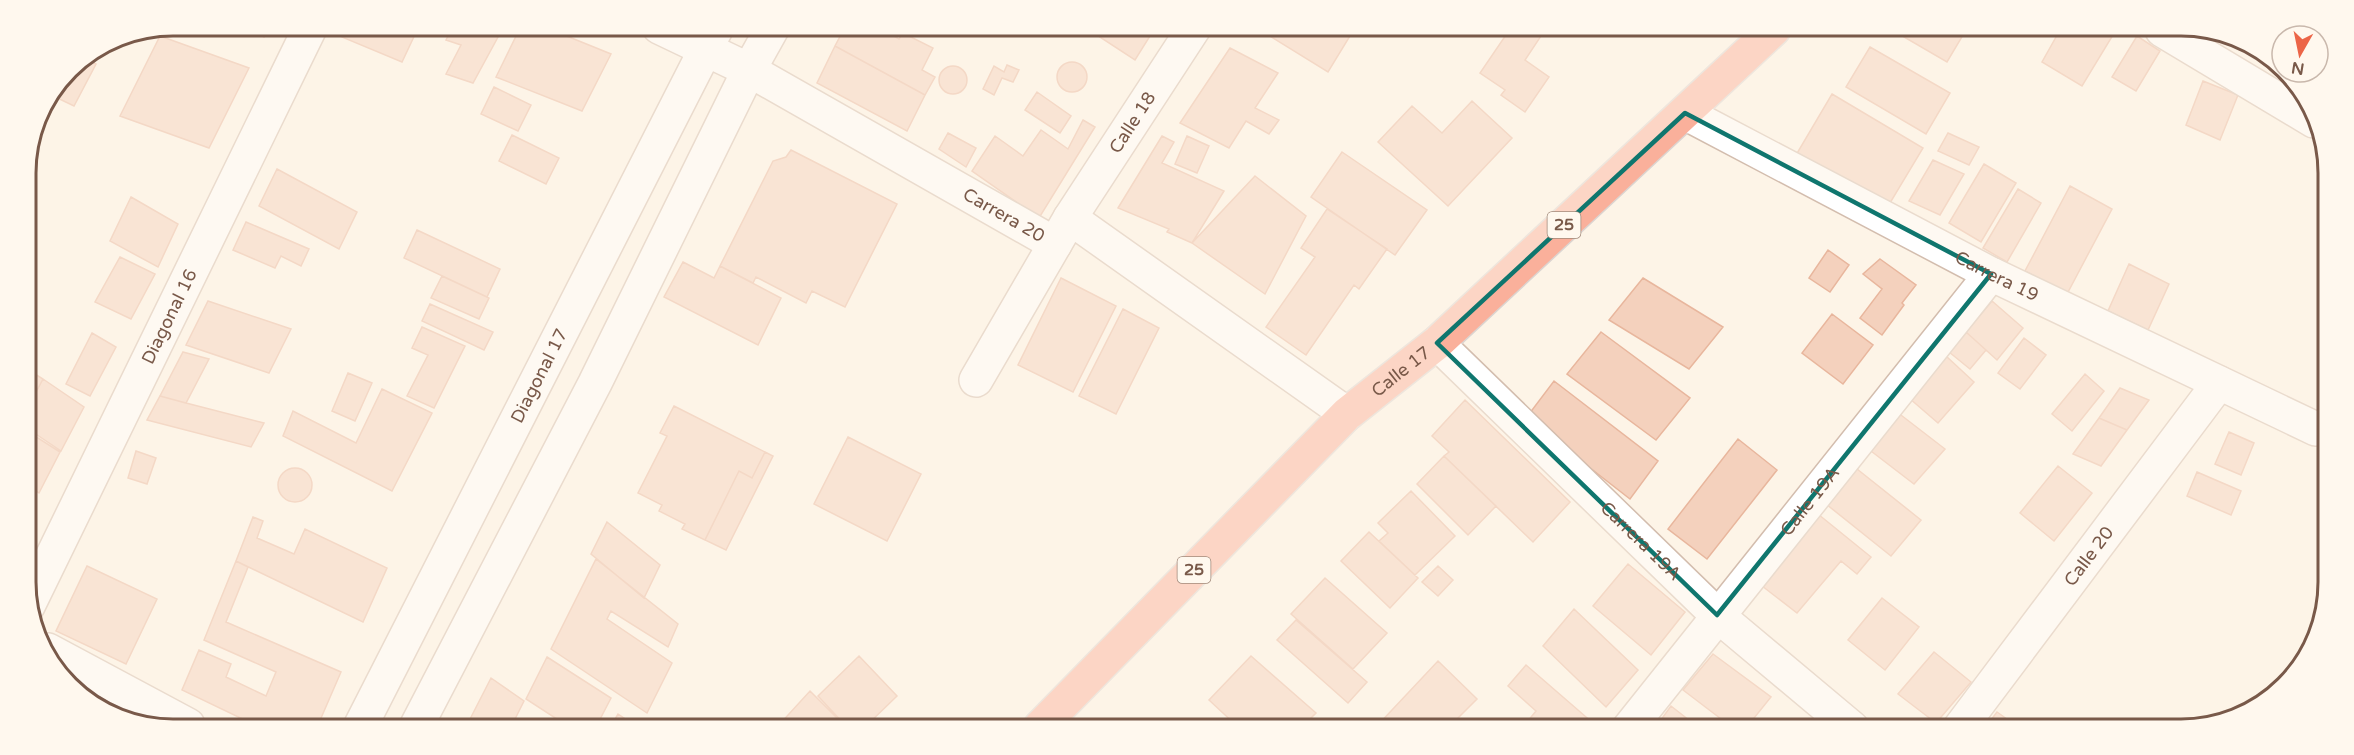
<svg xmlns="http://www.w3.org/2000/svg" width="2354" height="755" font-family="'Varela Round',sans-serif">
<style>
.building{fill:#f4d1bd;stroke:#e8b69d;stroke-width:1.5}
.lines{fill:none;stroke-linecap:round;stroke-linejoin:round}
.minor-casing{stroke:#d3bdae;stroke-width:36}
.highway-casing{stroke:#dcd4d0;stroke-width:36}
.minor{stroke:#fff;stroke-width:33}
.highway{stroke:#fab09b;stroke-width:33}
.marked{fill:none;stroke:#0f766e;stroke-width:4.5;stroke-linejoin:round}
.labels{text-anchor:middle;dominant-baseline:central;stroke-width:4.5;stroke-linejoin:round;paint-order:stroke}
.shield{fill:#fff8ee;stroke:#a1897a;stroke-width:1.5}
.shield-label{font-size:16px;font-weight:bold;fill:#795949}
.street-label{font-size:18px;fill:#795949;stroke:#fff8ee}
.rim{fill:none;stroke:#795949;stroke-width:3}
</style>
<rect width="100%" height="100%" fill="#fdf4e7"/>
<path class="building" d="M243 26H270L264 37Z
M342 26H419L402 62 337 35Z
M453 26H504L473 83 446 74 461 45 446 40Z
M521 26H542L611 54 582 111 496 77Z
M845 27H878L899 39 903 33 933 48 922 70 935 77 925 95 835 46Z
M1086 28H1155L1135 60Z
M1257 28H1348L1353 31 1328 72Z
M1510 29H1531L1541 36 1525 60 1549 77 1525 112 1501 95 1505 90 1480 73Z
M1892 30H1966L1947 62Z
M2060 30H2116L2082 86 2042 62Z
M160 36 249 68 209 148 120 116Z
M2137 36 2160 51 2136 91 2112 77Z
M835 46 925 95 907 131 817 83Z
M1870 47 1950 93 1926 134 1846 87Z
M1230 48 1278 73 1255 108 1279 120 1269 134 1246 121 1229 148 1180 123Z
M84 58 96 64 74 106 51 95 69 68Z
M1057 77a15 15 0 1 1 30 0a15 15 0 1 1-30 0Z
M1007 65 1019 70 1013 82 1002 78 994 95 983 89 994 66 1004 72Z
M939 80a14 14 0 1 1 28 0a14 14 0 1 1-28 0Z
M2203 81 2238 95 2220 140 2186 125Z
M494 87 531 105 518 131 481 114Z
M1037 92 1071 116 1060 133 1025 110Z
M1832 94 1923 148 1887 208 1796 155Z
M1472 101 1512 138 1448 206 1378 142 1412 106 1442 133Z
M1083 120 1095 127 1039 218 972 171 995 136 1023 156 1041 130 1068 149Z
M948 133 976 148 966 167 939 149Z
M1948 133 1979 147 1969 165 1938 151Z
M512 135 559 158 546 184 499 161Z
M1162 136 1174 142 1162 163 1224 191 1192 243 1167 232 1169 229 1118 208Z
M1187 136 1209 146 1197 173 1175 164Z
M791 150 897 204 845 307 812 291 806 303 756 277 753 283 720 266 773 161 786 157Z
M1342 152 1427 210 1395 255 1311 197Z
M1933 160 1964 174 1940 215 1909 201Z
M1984 164 2016 183 1981 242 1949 223Z
M277 169 357 212 339 249 259 206Z
M1255 176 1306 216 1265 294 1192 243Z
M2070 186 2112 209 2067 294 2025 271Z
M2018 189 2041 203 2007 262 1983 248Z
M131 197 178 224 158 267 110 241Z
M1327 209 1387 249 1359 289 1354 285 1306 355 1266 327 1315 257 1301 248Z
M246 222 309 249 301 266 281 256 275 268 233 250Z
M417 230 500 269 487 297 404 258Z
M1828 250 1849 265 1830 292 1809 278Z
M120 257 155 274 131 319 95 302Z
M1880 259 1916 285 1902 303 1904 305 1882 335 1860 318 1882 289 1863 274Z
M683 262 714 278 720 266 781 298 758 345 664 297Z
M2129 264 2169 284 2148 330 2108 311Z
M442 276 489 298 479 319 431 298Z
M1061 278 1116 306 1073 392 1018 365Z
M1643 278 1723 327 1689 369 1609 320Z
M208 301 291 329 269 373 186 345Z
M1992 301 2023 328 1997 360 1966 332Z
M430 304 493 332 484 350 422 321Z
M1123 309 1159 328 1116 414 1079 396Z
M1832 314 1873 345 1843 384 1802 353Z
M422 327 465 346 434 408 407 396 428 355 412 348Z
M1601 332 1690 398 1656 440 1567 374Z
M1966 332 1986 350 1970 369 1949 352Z
M92 333 116 347 90 396 66 384Z
M2024 338 2046 355 2020 389 1998 373Z
M183 352 209 359 186 403 160 396Z
M1946 356 1974 382 1938 423 1909 398Z
M27 369 43 379 27 409Z
M348 373 372 383 355 421 332 411Z
M2085 374 2104 391 2072 431 2052 414Z
M43 379 84 407 61 451 27 428V409Z
M1554 381 1658 461 1630 499 1526 418Z
M2120 388 2149 400 2127 430 2099 418Z
M382 389 432 413 392 491 283 436 293 411 356 443Z
M160 396 186 403 264 423 251 447 147 420Z
M1465 400 1570 502 1533 542 1444 456 1449 452 1432 436Z
M674 406 765 452 752 478 739 471 705 540 682 529 685 524 659 511 662 505 638 493 667 436 660 433Z
M1897 412 1945 449 1914 484 1867 448Z
M2099 418 2127 430 2101 466 2073 454Z
M27 431 60 452 39 493 28 485Z
M2229 432 2254 443 2241 475 2215 464Z
M848 437 921 474 887 541 814 504Z
M1738 439 1777 470 1707 559 1668 529Z
M136 451 156 458 147 484 128 478Z
M765 452 773 456 726 550 705 540 739 471 752 478Z
M1444 456 1496 506 1468 535 1417 484Z
M1852 465 1921 520 1891 556 1821 500Z
M2058 466 2092 493 2054 541 2020 513Z
M278 485a17 17 0 1 1 34 0a17 17 0 1 1-34 0Z
M2197 472 2241 491 2231 515 2187 496Z
M1411 491 1455 536 1415 575 1379 541 1388 533 1378 523Z
M1813 510 1871 557 1857 574 1841 561 1797 613 1753 579Z
M253 517 263 521 257 538 294 554 305 529 387 568 363 622 236 561Z
M607 522 660 565 644 598 591 554Z
M1369 532 1418 578 1390 608 1341 561Z
M596 559 678 624 668 647 611 611 607 619 672 663 647 713 551 649Z
M236 561 248 567 226 622 341 672 318 725H268L258 720 255 725 182 690 199 650 231 664 226 677 266 696 276 672 204 640Z
M1628 564 1685 612 1651 655 1593 606Z
M87 566 157 599 126 664 56 631Z
M1438 566 1453 580 1438 596 1422 582Z
M1325 578 1387 633 1353 669 1291 614Z
M1882 598 1919 627 1885 670 1848 640Z
M1574 609 1638 670 1606 707 1543 646Z
M1296 620 1367 682 1348 703 1277 640Z
M1934 652 1971 682 1936 723 1898 694Z
M1713 654 1771 697 1746 728H1733L1683 690Z
M859 656 897 696 866 726H846L818 696Z
M1251 656 1316 713 1302 727H1238L1209 700Z
M547 657 611 698 597 725H566L526 699Z
M1438 661 1477 699 1449 727H1376Z
M1526 665 1593 723 1589 728H1522L1536 711 1508 686Z
M491 678 524 701 512 725H467Z
M810 691 845 726H778Z
M112 699 156 724H134L107 708Z
M1671 706 1699 728H1655Z
M1997 712 2021 729H1984Z
M618 714 636 726H611Z"/>
<g class="lines">
<defs>
<g id="minor">
<path id="s1" d="M659 27 749 70 1055 244 1070 218 1347 414"/>
<path d="M2162 30 2314 121"/>
<path id="s2" d="M1685 113 1991 274 2316 429"/>
<path id="s3" d="M1070 218 1194 28"/>
<path id="s4" d="M1437 343 1717 615 1852 728"/>
<path d="M976 380 1055 244"/>
<path id="s5" d="M28 606 311 26"/>
<path d="M48 650 188 725"/>
<path id="s6" d="M361 725 717 27"/>
<path d="M417 725 595 383 749 70 773 27"/>
<path id="s7" d="M1629 728 1991 274"/>
<path id="s8" d="M1959 729 2219 383"/>
</g>
<g id="highway">
<path id="s9" d="M1040 727 1347 414 1437 343 1774 29"/>
</g>
</defs>
<use href="#minor" class="minor-casing"/>
<use href="#highway" class="highway-casing"/>
<use href="#minor" class="minor"/>
<use href="#highway" class="highway"/>
</g>
<path d="M0 0H2354V755H0ZM1685 113 1991 274 1717 615 1437 343Z" fill="#fdf4e7" fill-opacity=".55" fill-rule="evenodd"/>
<path class="marked" d="M1685 113 1991 274 1717 615 1437 343Z"/>
<g class="labels">
<g class="shield">
<rect x="1547.5" y="212" width="33" height="26" rx="4.5"/>
<rect x="1177.5" y="557" width="33" height="26" rx="4.5"/>
</g>
<g class="shield-label">
<text x="1564" y="225">25</text>
<text x="1194" y="570">25</text>
</g>
<g class="street-label">
<text stroke="none"><textPath href="#s3" startOffset="114">Calle 18</textPath></text>
<text stroke="none"><textPath href="#s1" startOffset="393">Carrera 20</textPath></text>
<text stroke="none"><textPath href="#s2" startOffset="352">Carrera 19</textPath></text>
<text stroke="none"><textPath href="#s5" startOffset="322">Diagonal 16</textPath></text>
<text stroke="none"><textPath href="#s9" startOffset="507">Calle 17</textPath></text>
<text stroke="none"><textPath href="#s6" startOffset="392">Diagonal 17</textPath></text>
<text stroke="none"><textPath href="#s7" startOffset="290">Calle 19A</textPath></text>
<text stroke="none"><textPath href="#s4" startOffset="284">Carrera 19A</textPath></text>
<text stroke="none"><textPath href="#s8" startOffset="216">Calle 20</textPath></text>
</g>
</g>
<path d="M0 0H2354V755H0ZM173 36H2181A137 137 0 0 1 2318 173V582A137 137 0 0 1 2181 719H173A137 137 0 0 1 36 582V173A137 137 0 0 1 173 36Z" fill="#fff8ee" fill-rule="evenodd"/>
<path class="rim" d="M173 36H2181A137 137 0 0 1 2318 173V582A137 137 0 0 1 2181 719H173A137 137 0 0 1 36 582V173A137 137 0 0 1 173 36Z"/>
<g transform="translate(2300 54) rotate(189)"><circle r="28" fill="#fff8ee" stroke="#c9b8ac" stroke-width="1.5"/>
<path d="M0-4.5L10 22L0 15L-10 22Z" fill="#ec6547"/>
<text y="-9" font-size="16" font-weight="bold" text-anchor="middle" fill="#795949">N</text>
</g>
</svg>
